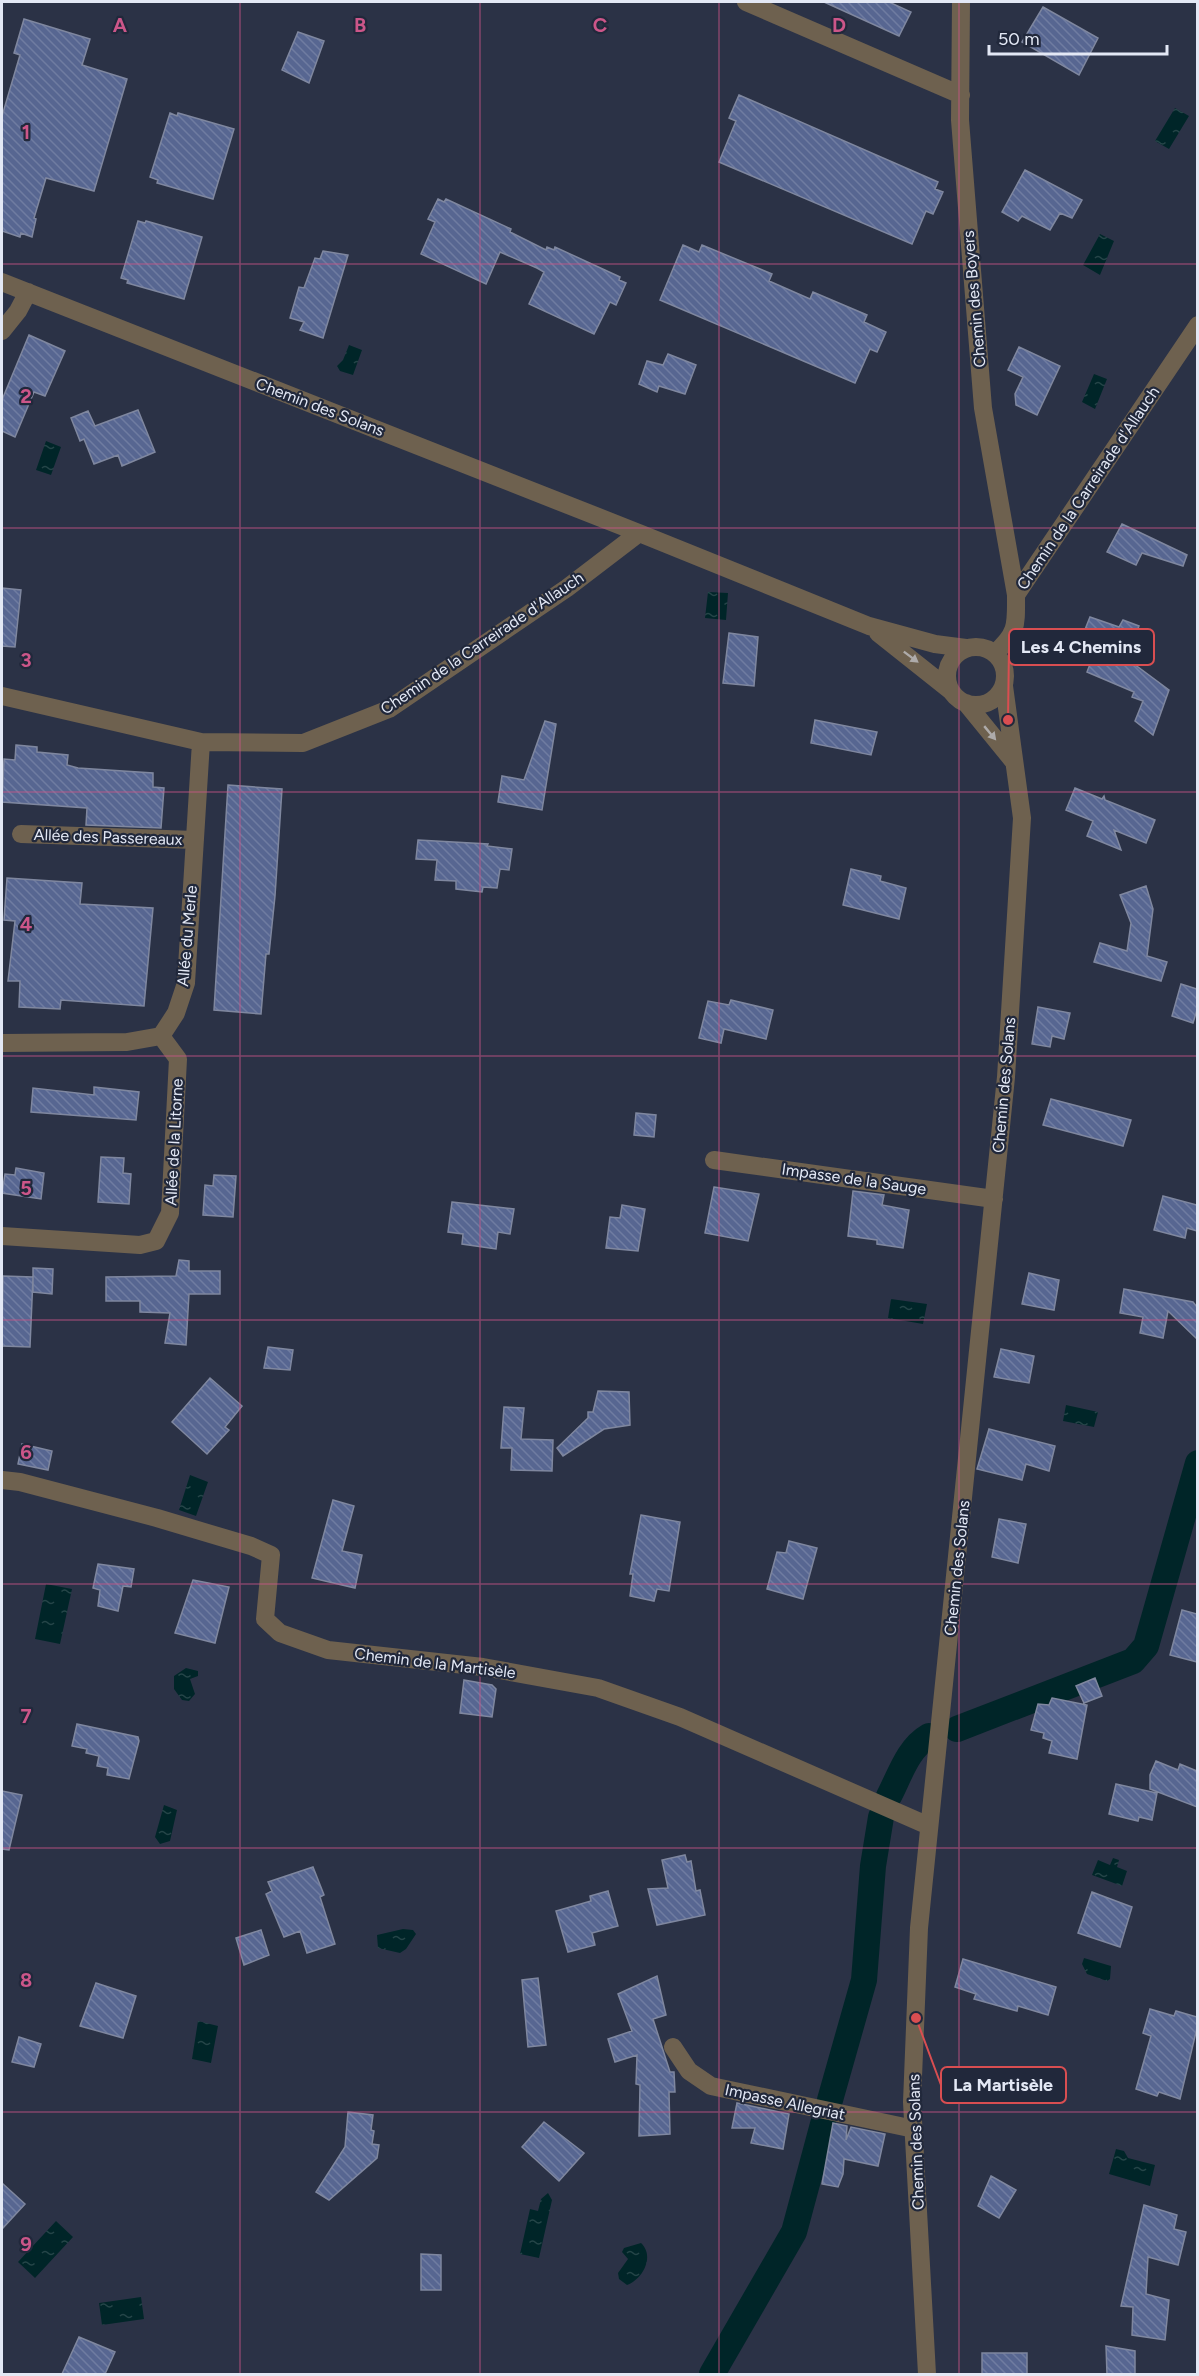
<svg xmlns="http://www.w3.org/2000/svg" width="1199" height="2376" font-family="Figtree,sans-serif">
<style>
.water{fill:url(#water-ripples)}
.lines{fill:none;stroke-linecap:round;stroke-linejoin:round}
.canal{stroke:#002528;stroke-width:26}
.building{fill:url(#building-back-hatch);stroke:#7f879f;stroke-width:1.5}
.minor{stroke:#6e614f;stroke-width:18}
.oneway{fill:#aeabaa}
.grid{fill:none;stroke:#cc5689;stroke-width:1.5;stroke-opacity:0.55}
.labels{text-anchor:middle;dominant-baseline:central;stroke-width:4.5;stroke-linejoin:round;paint-order:stroke}
.street-label{font-size:16px;fill:#e3e8f5;stroke:#21283b}
.grid-label{font-size:20px;text-anchor:middle;font-weight:bold;fill:#cc5689;stroke:#21283b;stroke-width:4.5;stroke-linejoin:round;paint-order:stroke}
.leader{fill:none;stroke:#d94e51;stroke-width:2}
.callout-dot{fill:#d94e51;stroke:#21283b;stroke-width:2}
.callout{fill:#21283b;stroke:#d94e51;stroke-width:2}
.callout-label{font-size:18px;text-anchor:middle;font-weight:bold;fill:#e3e8f5}
</style>
<defs>
<pattern id="water-ripples" width="26" height="14" patternUnits="userSpaceOnUse" patternTransform="scale(1.5)"><rect width="26" height="14" fill="#002528"/><path d="M2 4q2-2 4 0t4 0M15 11q2-2 4 0t4 0" fill="none" stroke="#254548"/></pattern>
<pattern id="building-back-hatch" width="6" height="6" patternUnits="userSpaceOnUse" patternTransform="scale(1.5)"><rect width="6" height="6" fill="#576691"/><path d="M-1 5l2 2M0 0l6 6M5-1l2 2" fill="none" stroke="#6f7ca1"/></pattern>
</defs>
<rect width="100%" height="100%" fill="#2b3246"/>
<path class="water" d="M1175 108 1189 116 1169 149 1155 141Z
M1100 234 1114 241 1100 275 1083 265Z
M349 345 362 350 353 375 340 371 337 366 343 360Z
M1094 374 1107 379 1095 409 1082 402Z
M46 441 61 447 51 475 36 470Z
M708 592 728 593 726 620 705 618Z
M891 1299 927 1304 923 1324 888 1318Z
M1066 1405 1098 1412 1094 1427 1063 1421Z
M190 1475 208 1482 196 1516 179 1510Z
M46 1584 72 1589 60 1644 35 1639Z
M186 1668 198 1671V1676L190 1679 195 1694 189 1701 182 1700 174 1689V1676Z
M164 1805 177 1810 170 1841 160 1844 155 1837Z
M1113 1858 1119 1860 1117 1867 1127 1871 1122 1886 1092 1875 1098 1860 1110 1865Z
M403 1929 413 1930 416 1934 406 1949 400 1953 378 1948 377 1935Z
M1084 1958 1111 1966 1110 1979 1107 1981 1087 1974 1082 1964Z
M198 2021 218 2026 211 2063 192 2059Z
M1116 2149 1124 2151 1128 2158 1155 2165 1150 2186 1109 2174Z
M548 2193 552 2200 539 2258 520 2254 530 2209 538 2211 541 2199Z
M56 2221 73 2237 35 2278 18 2262Z
M641 2243C655 2256 643 2279 627 2285L619 2279 618 2273 628 2259 622 2252 624 2248Z
M141 2297 144 2319 102 2325 99 2303Z"/>
<g class="lines">
<path class="canal" d="M957 1729 1133 1661 1146 1646 1198 1463
M889 1796C900 1775 908 1748 929 1736
M830 2100 864 1980 873 1866 881 1817
M712 2374 794 2232 823 2124"/>
</g>
<path class="building" d="M824 2H889L911 12 899 36Z
M1043 7 1098 38 1079 75 1022 42Z
M24 19 90 39 82 65 127 79 94 191 46 178 34 218 36 219 32 237 21 233 20 237 2 231V116L20 55 14 53Z
M298 32 324 41 309 83 282 70Z
M739 95 938 182 935 189 943 192 933 214 926 211 912 244 719 162 736 121 729 118Z
M170 113 177 116 178 113 234 129 213 199 157 183 158 180 150 177Z
M1025 170 1082 200 1072 218 1060 213 1050 230 1022 216 1018 221 1002 212Z
M438 199 444 202 446 199 511 229 510 232 546 250 547 247 554 250 555 247 620 277 619 280 626 283 616 305 610 302 594 334 529 304 544 272 537 268 500 252 486 284 421 254 435 222 428 219Z
M138 221 145 223 146 221 202 237 184 299 127 283 128 280 121 278Z
M683 245 699 252 702 245 772 274 769 281 810 299 813 292 867 315 864 322 886 332 877 352 870 349 855 383 660 300Z
M323 251 348 255 323 338 300 330 304 322 290 318 299 287 304 288 315 258 320 259Z
M29 335 65 351 45 396 34 392 15 437 2 431V400Z
M1019 347 1060 366 1037 415 1016 405 1015 394 1023 377 1008 370Z
M668 354 696 365 685 394 659 386 657 392 639 384 647 361 663 365Z
M138 410 155 452 122 466 118 455 94 464 84 439 80 441 71 418 88 411 95 426Z
M1122 524 1187 555 1183 566 1142 553 1136 565 1107 552Z
M2 588 21 590 15 647 2 646Z
M1090 617 1119 627 1123 620 1139 626 1126 658 1169 690 1153 735 1135 721 1143 701 1132 697 1134 692 1087 672 1092 659 1076 652Z
M729 633 758 637 754 686 723 683Z
M815 720 877 732 871 755 811 743Z
M545 721 556 724 542 810 498 802 502 776 524 780Z
M16 745 37 747V752L68 755 67 765 78 768 153 773V787L164 788 161 828 86 825 87 808 2 802 4 759 15 760Z
M228 785 282 789 275 896 269 954H266L261 1014 214 1010Z
M1075 788 1102 799 1104 796 1105 800 1155 820 1146 843 1114 830 1121 850 1087 836 1093 821 1066 810Z
M418 840 488 844 487 846 512 849 509 870 500 869 497 888 483 887 482 892 456 889V881L435 880 437 860 416 859Z
M851 869 881 876 880 881 906 888 899 919 843 905Z
M7 878 82 883 80 904 153 908 144 1006 61 1000 60 1009 19 1007 20 981H8L15 921 4 920Z
M1146 886 1153 909 1147 956 1167 962 1161 981 1094 962 1100 943 1127 951 1131 923 1120 895Z
M1181 984 1197 989V1010L1193 1023 1172 1016Z
M731 1000 773 1010 766 1039 724 1029 721 1043 699 1038 708 1001 729 1005Z
M1038 1007 1070 1013 1064 1039 1052 1036 1050 1047 1032 1044Z
M94 1087 139 1092 136 1120 31 1112 33 1088 94 1095Z
M1051 1099 1131 1120 1123 1146 1043 1125Z
M636 1113 656 1115 654 1137 634 1135Z
M101 1157 124 1158 123 1173 131 1174 129 1204 98 1202Z
M16 1168 44 1173 41 1199 2 1193 5 1174 15 1175Z
M214 1175 236 1176 233 1217 203 1215 205 1185 213 1186Z
M714 1187 759 1194 748 1241 705 1233Z
M853 1191 884 1195 882 1205 909 1210 903 1248 877 1244V1240L848 1236Z
M1163 1196 1197 1205V1231L1187 1228 1185 1238 1154 1230Z
M452 1202 514 1209 510 1234 498 1232 496 1249 462 1244 463 1234 448 1232Z
M622 1205 645 1209 638 1251 606 1248 610 1217 620 1218Z
M179 1260 189 1261V1271H220V1294H189L186 1345 165 1343 170 1313 140 1312V1301H106V1277L176 1276Z
M33 1268 53 1269 52 1294 33 1292Z
M1029 1273 1059 1280 1054 1310 1022 1304Z
M3 1276 33 1277 30 1347 2 1346Z
M1124 1289 1193 1302 1197 1307V1339L1168 1311 1163 1338 1140 1333 1143 1317 1120 1313Z
M268 1347 293 1350 290 1370 264 1368Z
M1001 1349 1034 1356 1029 1383 994 1377Z
M210 1378 242 1406 225 1427 229 1430 207 1454 172 1422Z
M598 1391 629 1392 630 1425 604 1429 563 1456 557 1448 588 1418V1412H593Z
M504 1407 524 1408 521 1439 553 1440 552 1471 511 1470 512 1448H501Z
M989 1429 1055 1446 1049 1471 1026 1464 1022 1480 977 1469Z
M22 1444 52 1451 48 1470 18 1464Z
M333 1500 354 1506 342 1551 362 1555 355 1588 312 1578Z
M641 1515 680 1522 669 1591 657 1589 654 1601 630 1596 633 1574H630Z
M999 1519 1026 1524 1018 1563 992 1557Z
M789 1541 817 1548 803 1599 767 1589 777 1552 786 1553Z
M98 1564 134 1569 131 1587 123 1586 118 1611 98 1606 100 1590 93 1588Z
M193 1580 229 1587 215 1643 175 1633Z
M1182 1610 1197 1614V1662L1170 1655Z
M1095 1678 1102 1696 1084 1703 1076 1686Z
M464 1680 492 1685 496 1689 492 1717 460 1713Z
M1052 1698 1087 1705 1077 1759 1049 1753 1052 1741 1043 1738 1044 1733 1031 1730 1038 1704 1049 1705Z
M77 1724 138 1737 139 1741 129 1779 107 1775 108 1768 97 1766 99 1756 86 1753 87 1749 72 1746Z
M1156 1761 1178 1770 1180 1764 1197 1771V1807L1150 1789V1775Z
M1116 1784 1157 1793 1152 1820 1139 1817 1138 1821 1109 1814Z
M2 1791 22 1795 9 1850 2 1849Z
M685 1855 687 1862 691 1861 696 1891 700 1890 705 1915 657 1925 648 1889 668 1888 662 1860Z
M313 1867 324 1895 320 1897 335 1944 307 1953 300 1931 284 1937 266 1894 272 1891 268 1882Z
M608 1891 618 1926 592 1933 595 1945 568 1952 556 1911 591 1901 590 1896Z
M1092 1892 1132 1907 1120 1947 1078 1933Z
M261 1930 269 1955 244 1965 236 1938Z
M963 1959 1056 1987 1048 2015 1018 2006 1017 2011 974 1999 976 1994 955 1987Z
M657 1976 666 2015 653 2019 670 2072H674L675 2092H669L670 2134 639 2136 640 2085 636 2084 637 2055 615 2062 608 2039 632 2031 618 1994Z
M538 1978 546 2045 528 2047 522 1980Z
M96 1983 136 1996 123 2038 80 2026Z
M1150 2009 1174 2016 1176 2011 1197 2017V2028L1180 2099 1159 2092 1157 2096 1136 2089 1151 2036 1143 2033Z
M19 2037 41 2044 34 2067 12 2062Z
M737 2103 789 2114 783 2149 751 2143 755 2128H732Z
M348 2112 373 2115 371 2130 374 2131 372 2144 379 2145 377 2158 329 2200 316 2192 345 2147Z
M544 2122 584 2153 559 2181 522 2147Z
M833 2123 847 2126 846 2140 851 2127 885 2134 878 2166 844 2159 843 2174 838 2187 822 2184Z
M991 2176 1016 2190 999 2218 978 2206Z
M2 2183 25 2204 2 2229Z
M1144 2205 1177 2215 1174 2229 1186 2232 1178 2265 1148 2257 1146 2294 1169 2300 1165 2340 1132 2335 1133 2307 1121 2306Z
M421 2254 441 2255V2290H421Z
M79 2337 115 2352 105 2374H62Z
M1106 2346 1135 2351V2374H1107Z
M982 2353H1027V2374H982Z"/>
<g class="lines">
<path class="minor" d="M746 2 961 95
M961 2 960 120 983 408 1016 595
M2 282 639 533
M2 331 18 311 28 292
M878 633 951 691
M947 676a29 29 0 1 1 58 0a29 29 0 1 1-58 0Z
M995 653C1018 633 1016 624 1016 595L1198 325
M2 696 201 742 303 743 389 709 567 588 639 533 869 626 935 644 966 648
M966 703 1014 762
M21 834 195 840
M2 1043 127 1042 161 1036 176 1013 186 983 201 742
M714 1160 994 1199
M2 1236 140 1245 156 1241 170 1213 178 1059 161 1036
M2 1480 20 1482 157 1518 251 1546 271 1555 265 1619 280 1633 328 1650 483 1667 598 1688 680 1717 929 1826
M673 2047 689 2071 711 2086 914 2129
M927 2374 912 2102 919 1928 1006 1077 1022 818 1004 686"/>
</g>
<defs><path id="oneway-solid" d="M-6-.8H1V-3.2L6.5 0L1 3.2V.8H-6Z" transform="scale(1.5)"/></defs>
<g class="oneway">
<use href="#oneway-solid" transform="translate(911 657) rotate(37)"/>
<use href="#oneway-solid" transform="translate(990 733) rotate(50)"/>
</g>
<path class="grid" d="M240 2V2374M480 2V2374M719 2V2374M959 2V2374M2 264H1198M2 528H1198M2 792H1198M2 1056H1198M2 1320H1198M2 1584H1198M2 1848H1198M2 2112H1198"/>
<g class="labels">
<g class="street-label">
<text transform="translate(974 299) rotate(-95)">Chemin des Boyers</text>
<text transform="translate(320 407) rotate(21)">Chemin des Solans</text>
<text transform="translate(1088 488) rotate(-56)">Chemin de la Carreirade d'Allauch</text>
<text transform="translate(482 643) rotate(-34)">Chemin de la Carreirade d'Allauch</text>
<text transform="translate(108 837) rotate(2)">Allée des Passereaux</text>
<text transform="translate(187 936) rotate(-85)">Allée du Merle</text>
<text transform="translate(1004 1085) rotate(-85)">Chemin des Solans</text>
<text transform="translate(174 1142) rotate(-87)">Allée de la Litorne</text>
<text transform="translate(854 1179) rotate(8)">Impasse de la Sauge</text>
<text transform="translate(957 1568) rotate(-84)">Chemin des Solans</text>
<text transform="translate(435 1663) rotate(7)">Chemin de la Martisèle</text>
<text transform="translate(785 2102) rotate(12)">Impasse Allegriat</text>
<text transform="translate(916 2142) rotate(-92)">Chemin des Solans</text>
</g>
</g>
<g class="grid-label">
<text x="120" y="32">A</text>
<text x="360" y="32">B</text>
<text x="600" y="32">C</text>
<text x="839" y="32">D</text>
<text x="26" y="139">1</text>
<text x="26" y="403">2</text>
<text x="26" y="667">3</text>
<text x="26" y="931">4</text>
<text x="26" y="1195">5</text>
<text x="26" y="1459">6</text>
<text x="26" y="1723">7</text>
<text x="26" y="1987">8</text>
<text x="26" y="2251">9</text>
</g>
<path class="leader" d="M1008 720L1009 647M916 2018L941 2085"/>
<g class="callout-dot">
<circle cx="1008" cy="720" r="6"/>
<circle cx="916" cy="2018" r="6"/>
</g>
<g class="callout">
<rect x="1009" y="629" width="145" height="36" rx="6"/>
<rect x="941" y="2067" width="125" height="36" rx="6"/>
</g>
<g class="callout-label">
<text x="1081" y="653">Les 4 Chemins</text>
<text x="1003" y="2091">La Martisèle</text>
</g>
<rect width="1199" height="2376" fill="none" stroke="#e3e8f5" stroke-width="6"/>
<path d="M989 45v9h178v-9" fill="none" stroke="#e3e8f5" stroke-width="3"/>
<text x="998" y="45" font-size="18" fill="#e3e8f5" stroke="#21283b" stroke-width="4.5" paint-order="stroke">50 m</text>
</svg>
